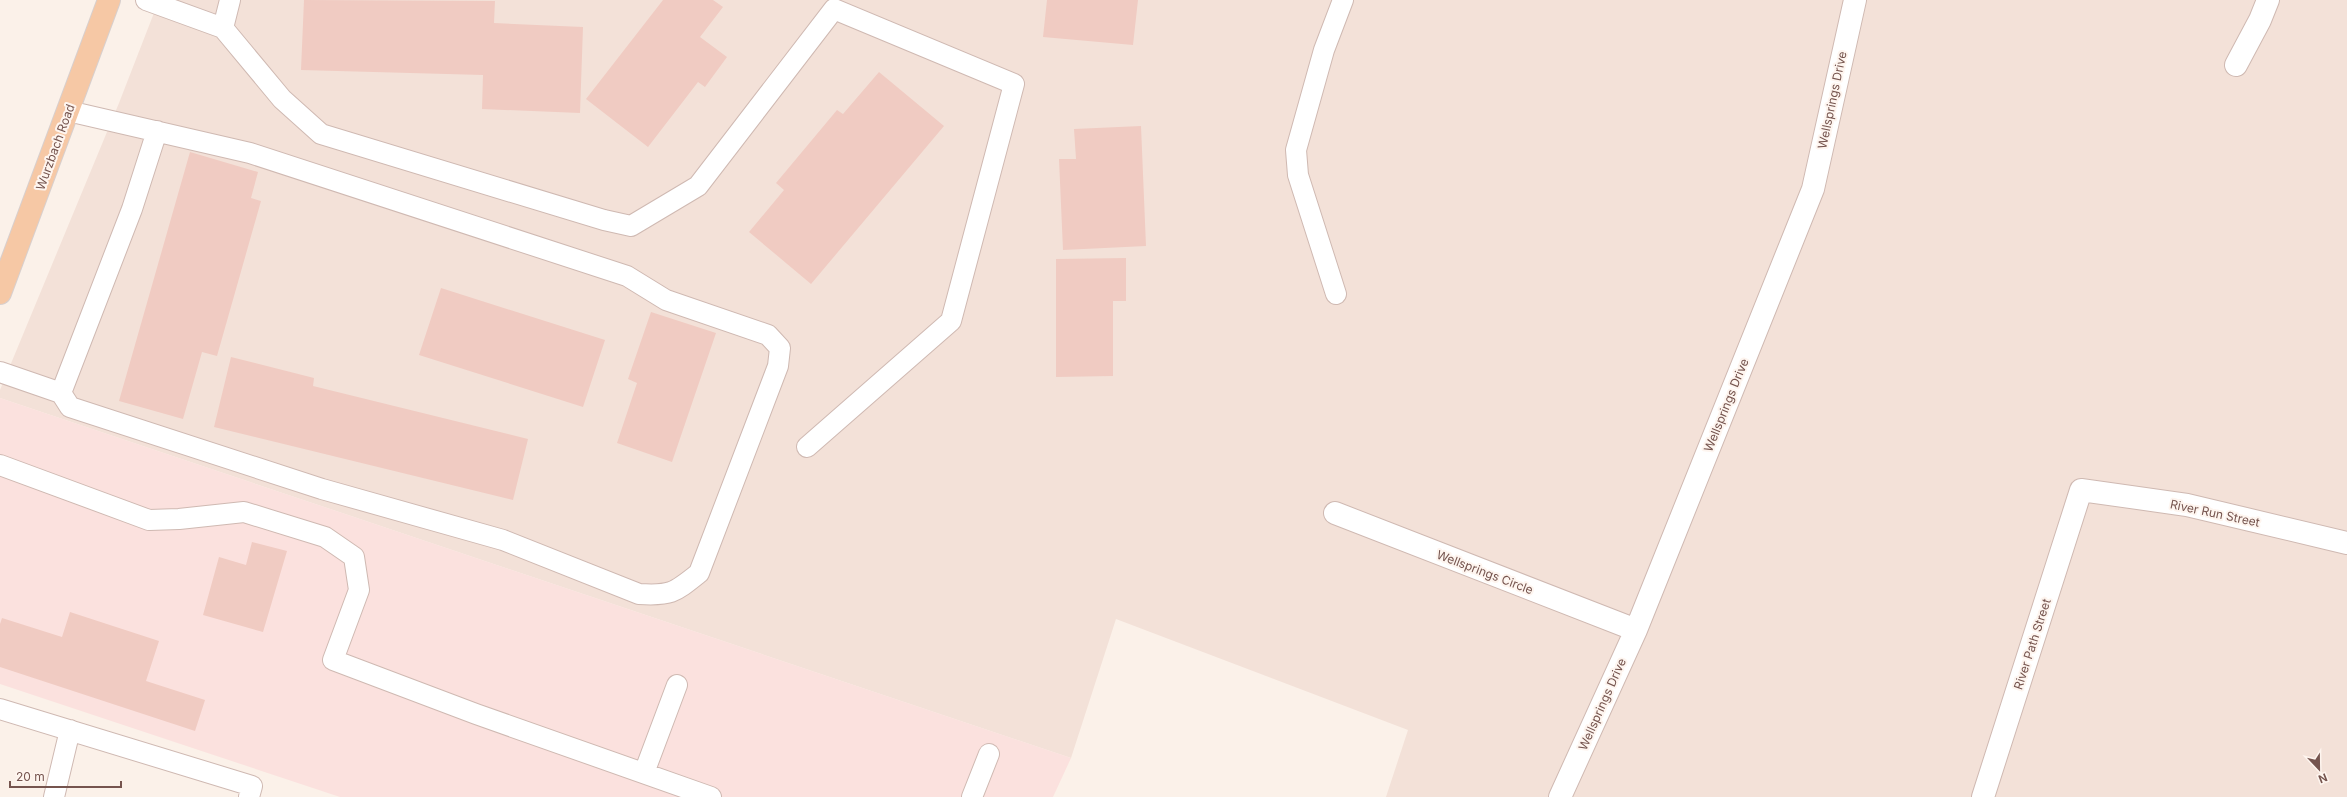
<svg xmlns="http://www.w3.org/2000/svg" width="2347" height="797" font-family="Inter,sans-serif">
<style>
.residential{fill:#f3e1d8}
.commercial{fill:#fbe1de}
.building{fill:#f0cbc2}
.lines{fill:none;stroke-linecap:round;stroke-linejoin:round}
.lane-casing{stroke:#cfb9b2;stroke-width:22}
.street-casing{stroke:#cfb9b2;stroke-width:24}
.primary-casing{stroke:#d8cfcd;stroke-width:24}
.lane{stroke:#fff;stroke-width:20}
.street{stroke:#fff;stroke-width:22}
.primary{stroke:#f6c8a5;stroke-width:22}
.labels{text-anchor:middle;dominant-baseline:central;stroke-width:4;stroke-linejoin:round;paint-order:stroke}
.street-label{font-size:12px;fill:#75544e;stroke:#fef5ef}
</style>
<rect width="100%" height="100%" fill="#fbf1e9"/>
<path class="residential" d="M159 0H2347V797H1386L1408 730 1116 619 1071 758 0 398V390L119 103Z"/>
<path class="commercial" d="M0 398 1071 758 1053 797H340L0 684Z"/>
<path class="building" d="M304 0 495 1 494 23 583 27 580 113 482 109 483 75 301 70Z
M663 0H713L723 7 700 37 727 57 705 87 698 82 648 147 586 99Z
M1047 0H1138L1133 45 1043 37Z
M879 72 944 126 811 284 749 232 784 190 776 183 837 110 843 114Z
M1141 126 1146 246 1063 250 1059 159H1076L1074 129Z
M190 152 258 172 251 198 261 201 217 356 202 352 183 419 119 401Z
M1126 258V301H1113V376L1056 377V259Z
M441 288 605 340 583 407 419 355Z
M651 312 716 333 672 462 617 443 637 383 628 379Z
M231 357 314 378 313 386 528 439 513 500 214 427Z
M252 542 287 551 263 632 203 615 219 557 246 565Z
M70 612 159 641 146 681 205 700 195 731 0 667V624L2 618 62 637Z"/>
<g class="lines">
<defs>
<path id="lane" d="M146 0 223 28 282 99 321 134 604 220 631 226 698 186 834 9 1014 84 951 321 807 447
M223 28 230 0
M1336 294 1298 175 1296 150 1324 50 1343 0
M0 372 61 393 70 407 322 489 503 540 639 594C671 596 674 593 699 573L778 366 780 348 768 335 666 300 627 276 250 153 68 111
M61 393 132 209 157 131
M0 465 149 520 179 519 244 512 325 537 354 557 359 590 333 660 476 714 711 797
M0 709 252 786 249 797
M644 773 677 685
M54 797 70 730
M972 797 989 754"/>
<path id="street" d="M2236 65 2260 20 2268 0
M1335 513 1636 630
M1560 797 1636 630 1813 189 1855 0
M1983 797 2081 490 2187 505 2347 543"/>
<path id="primary" d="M0 293 109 0"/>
</defs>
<use href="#lane" class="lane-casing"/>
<use href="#street" class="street-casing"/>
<use href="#primary" class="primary-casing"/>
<use href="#lane" class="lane"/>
<use href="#street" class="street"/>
<use href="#primary" class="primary"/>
</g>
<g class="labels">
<g class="street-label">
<text transform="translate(1832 100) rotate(-78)">Wellsprings Drive</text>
<text transform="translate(55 147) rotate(-70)">Wurzbach Road</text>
<text transform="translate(1726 405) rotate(-68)">Wellsprings Drive</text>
<text transform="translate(2215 513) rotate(12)">River Run Street</text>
<text transform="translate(1485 572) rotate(21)">Wellsprings Circle</text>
<text transform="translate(2032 644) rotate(-72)">River Path Street</text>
<text transform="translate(1602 704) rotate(-66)">Wellsprings Drive</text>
</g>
</g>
<g transform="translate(2319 769) rotate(158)" stroke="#fef5ef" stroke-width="3" paint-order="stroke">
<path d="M0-3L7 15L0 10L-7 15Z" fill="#75544e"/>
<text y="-6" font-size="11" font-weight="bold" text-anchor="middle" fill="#75544e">N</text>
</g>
<path d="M10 781v6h111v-6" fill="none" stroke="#75544e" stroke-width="2"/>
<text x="16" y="781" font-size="12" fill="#75544e" stroke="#fef5ef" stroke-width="3" paint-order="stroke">20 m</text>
</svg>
